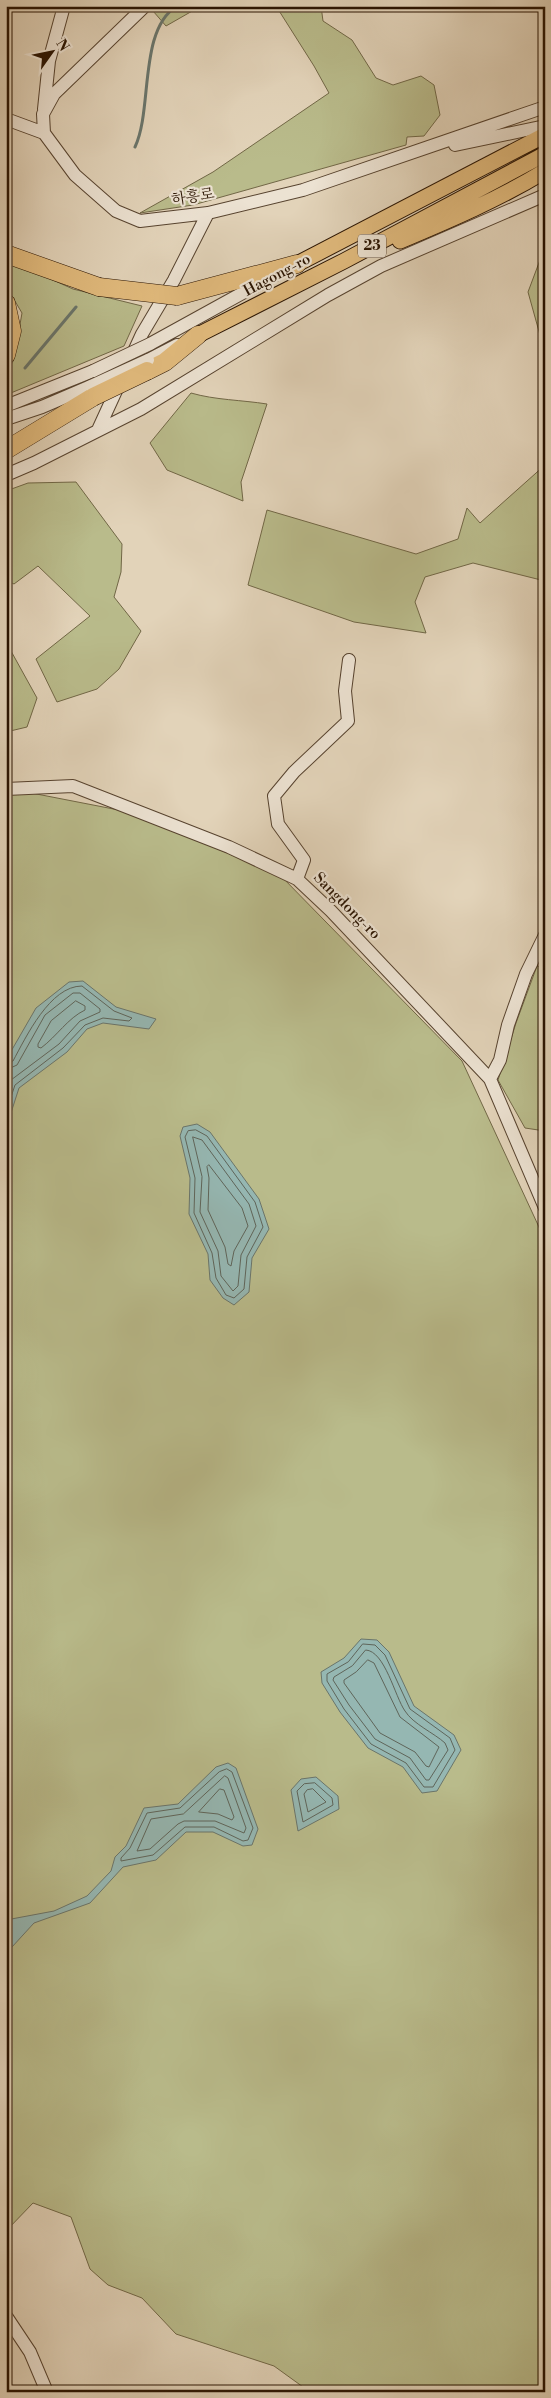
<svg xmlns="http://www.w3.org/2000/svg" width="551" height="2398" font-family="'Libre Bodoni','Noto Serif KR',serif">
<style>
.green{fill:#b9bb8b;stroke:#716746}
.water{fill:#95b7b2;stroke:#6a756b}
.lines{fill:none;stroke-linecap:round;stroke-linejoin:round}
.shore{stroke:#5f655a;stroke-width:1}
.stream{stroke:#6a756b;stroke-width:3}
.minor-casing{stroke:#57432f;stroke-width:14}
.major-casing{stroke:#291301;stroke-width:17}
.highway-casing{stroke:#291301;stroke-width:19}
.minor{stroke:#ece2d2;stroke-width:12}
.major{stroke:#e1ba7c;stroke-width:15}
.highway{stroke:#e1ba7c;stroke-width:18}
.minor-bridge-casing{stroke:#57432f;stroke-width:14;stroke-linecap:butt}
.highway-bridge-casing{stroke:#291301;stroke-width:19;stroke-linecap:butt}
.minor-bridge{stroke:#ece2d2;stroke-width:12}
.highway-bridge{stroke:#e1ba7c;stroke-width:18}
.labels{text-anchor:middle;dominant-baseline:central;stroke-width:4.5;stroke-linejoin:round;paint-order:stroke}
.shield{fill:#ece2d2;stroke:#645140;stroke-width:1}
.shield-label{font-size:14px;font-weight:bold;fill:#291301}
.street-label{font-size:15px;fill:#291301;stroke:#ece2d2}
</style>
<rect width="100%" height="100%" fill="#e2d3b9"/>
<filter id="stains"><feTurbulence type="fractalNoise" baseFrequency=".004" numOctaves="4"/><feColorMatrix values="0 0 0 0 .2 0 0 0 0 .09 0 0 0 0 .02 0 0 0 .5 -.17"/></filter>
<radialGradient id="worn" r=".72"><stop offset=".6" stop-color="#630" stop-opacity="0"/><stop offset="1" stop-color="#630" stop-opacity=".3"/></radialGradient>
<path class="green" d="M158 6H201L166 26 153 11Z
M276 6H321L323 21 352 40 376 78 393 85 421 76 434 85 440 115 424 136 407 137 406 145 193 205 140 213 213 172 329 93 314 66Z
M545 253V353L528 292 540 260Z
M6 259 73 289 142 306 124 346 6 395V375L14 359 22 313 6 286Z
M191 393C215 400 242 400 267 404L241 482 243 501 167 470 150 443Z
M545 465V581L473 563 425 577 415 602 426 633 354 622 248 585 267 510 416 554 458 539 467 508 480 523Z
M76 482 122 544 121 572 114 597 141 631 119 669 97 689 57 702 36 659 90 616 38 566 14 584 6 580V491L28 483Z
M6 642 37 698 27 727 6 732Z
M16 790 129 812 280 875 462 1061 545 1240V2392H310L274 2366 176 2334 142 2298 108 2285 90 2269 71 2217 33 2203 6 2231V792Z
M537 966 545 968V1131L525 1128 498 1080 516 1023Z"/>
<path class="water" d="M83 981 116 1007 156 1019 149 1029 103 1023 87 1029 67 1052 19 1088 9 1119 6 1122V1060L36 1008 69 982Z
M197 1124 210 1132 259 1199 269 1229 252 1258 249 1292 234 1305 223 1298 210 1280 208 1254 189 1214 190 1178 180 1136 183 1127Z
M361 1639 377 1640 389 1652 414 1706 454 1735 461 1750 437 1791 422 1793 403 1767 368 1748 340 1712 322 1683 321 1672 344 1658Z
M228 1763 236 1768 258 1829 252 1845 243 1846 213 1832H186L156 1860 123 1867 90 1903 34 1923 12 1947 6 1950V1920L54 1911 87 1896 111 1871 115 1857 126 1846 144 1808 178 1804 216 1767Z
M316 1777 338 1796 339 1809 298 1831 291 1790 301 1779Z"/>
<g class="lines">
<path class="shore" d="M76 1001 85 1006V1010C68 1018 57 1036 41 1048L38 1047V1044L51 1021Z
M6 1064 13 1061C26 1037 50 986 82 986L114 1011 132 1018 129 1021 103 1018 85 1025 63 1048 15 1085 6 1112
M6 1070 17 1065 45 1015 73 993H80L100 1009V1012L80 1021 59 1044 11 1080 6 1090
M196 1130 207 1136 255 1202 263 1227 247 1257 244 1289 234 1298 226 1295 216 1278 212 1253 194 1213 195 1178 185 1137 188 1131Z
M193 1137 202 1140 249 1204 256 1226 241 1255 238 1286 233 1291 221 1276 218 1251 200 1212 202 1177Z
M209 1165 242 1208 248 1226 234 1251 231 1266 228 1264 225 1247 208 1210 209 1178 207 1167Z
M363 1644 375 1645 385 1655 410 1709 450 1738 455 1750 433 1787H424L406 1763 371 1744 344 1709 327 1681V1674L348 1662Z
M366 1650C385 1651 395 1697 405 1711 413 1724 434 1733 445 1743L448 1750 429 1780H426L410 1758 375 1739 349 1705 333 1680 334 1677 352 1666Z
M368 1660 374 1663 400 1717 439 1747 429 1767 426 1766 415 1752 380 1733 344 1683V1680L356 1672Z
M227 1769 232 1772 253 1828 248 1840 243 1841 214 1827H185L153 1855 121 1861V1858L130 1848 147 1813 180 1808 219 1772Z
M225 1776 228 1778 246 1828 244 1833 215 1821H184L178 1824 150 1849 137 1851 151 1819 183 1814Z
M315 1783 332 1798 333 1805 303 1822 297 1791 304 1784Z
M220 1789 224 1790 234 1817 232 1820 218 1814 199 1812Z
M313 1789 326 1802 308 1812 304 1794 307 1790Z"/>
<path class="stream" d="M135 147C153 109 138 30 177 6
M25 368 76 307"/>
<defs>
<path id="minor" d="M44 109 49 61 64 6
M6 119 44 133 75 175 116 211 140 221 208 213 303 190 545 107
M44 133 43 114 54 94 145 6
M455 145 545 126
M150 344 277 274
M148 360 177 345
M6 406 93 371
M6 419 42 407 91 386
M98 430 142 334 174 280 208 213
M6 475 34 463 141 409 328 295 381 266 545 195
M6 789 73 786 229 847 297 879 331 911 490 1079 545 1208
M297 879 304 860 278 824 274 796 294 772 348 721 345 691 349 660
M490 1079 500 1060 508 1025 526 974 545 935
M6 2316 30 2352 47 2392"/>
<path id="major" d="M400 241C450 220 499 199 545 171
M297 264 545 135
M198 335 344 261 545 154"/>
<path id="highway" d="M6 254 99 287
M177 296 297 264
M6 303 12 331 6 355
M147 371 165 362 198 335
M6 450 93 397"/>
</defs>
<use href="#minor" class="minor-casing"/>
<use href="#major" class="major-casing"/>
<use href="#highway" class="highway-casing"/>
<use href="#minor" class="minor"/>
<use href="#major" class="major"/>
<use href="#highway" class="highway"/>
<defs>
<path id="minor-bridge" d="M93 371 150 344
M91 386 148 360"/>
<path id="highway-bridge" d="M99 287 177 296
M93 397 147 371"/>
</defs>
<use href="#minor-bridge" class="minor-bridge-casing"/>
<use href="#highway-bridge" class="highway-bridge-casing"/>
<use href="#minor-bridge" class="minor-bridge"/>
<use href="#highway-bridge" class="highway-bridge"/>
</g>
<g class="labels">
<rect class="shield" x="358" y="234.5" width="28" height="23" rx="4"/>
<g class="shield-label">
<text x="372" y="246">23</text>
</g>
<g class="street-label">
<text transform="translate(193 197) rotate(-9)">하흥로</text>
<text transform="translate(277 275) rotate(-28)">Hagong-ro</text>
<text transform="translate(347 906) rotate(45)">Sangdong-ro</text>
</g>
</g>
<rect width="551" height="2398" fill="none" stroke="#e2d3b9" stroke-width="25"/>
<rect x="8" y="8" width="536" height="2383" fill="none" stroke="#291301" stroke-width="2.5"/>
<rect x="12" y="12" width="526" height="2373" fill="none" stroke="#291301"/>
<g transform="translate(52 52) rotate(57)" stroke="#ece2d2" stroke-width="4" paint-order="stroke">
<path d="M0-4L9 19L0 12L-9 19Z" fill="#291301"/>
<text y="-8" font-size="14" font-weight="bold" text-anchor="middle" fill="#291301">N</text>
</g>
<rect width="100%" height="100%" filter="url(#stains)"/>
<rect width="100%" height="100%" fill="url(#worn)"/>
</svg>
